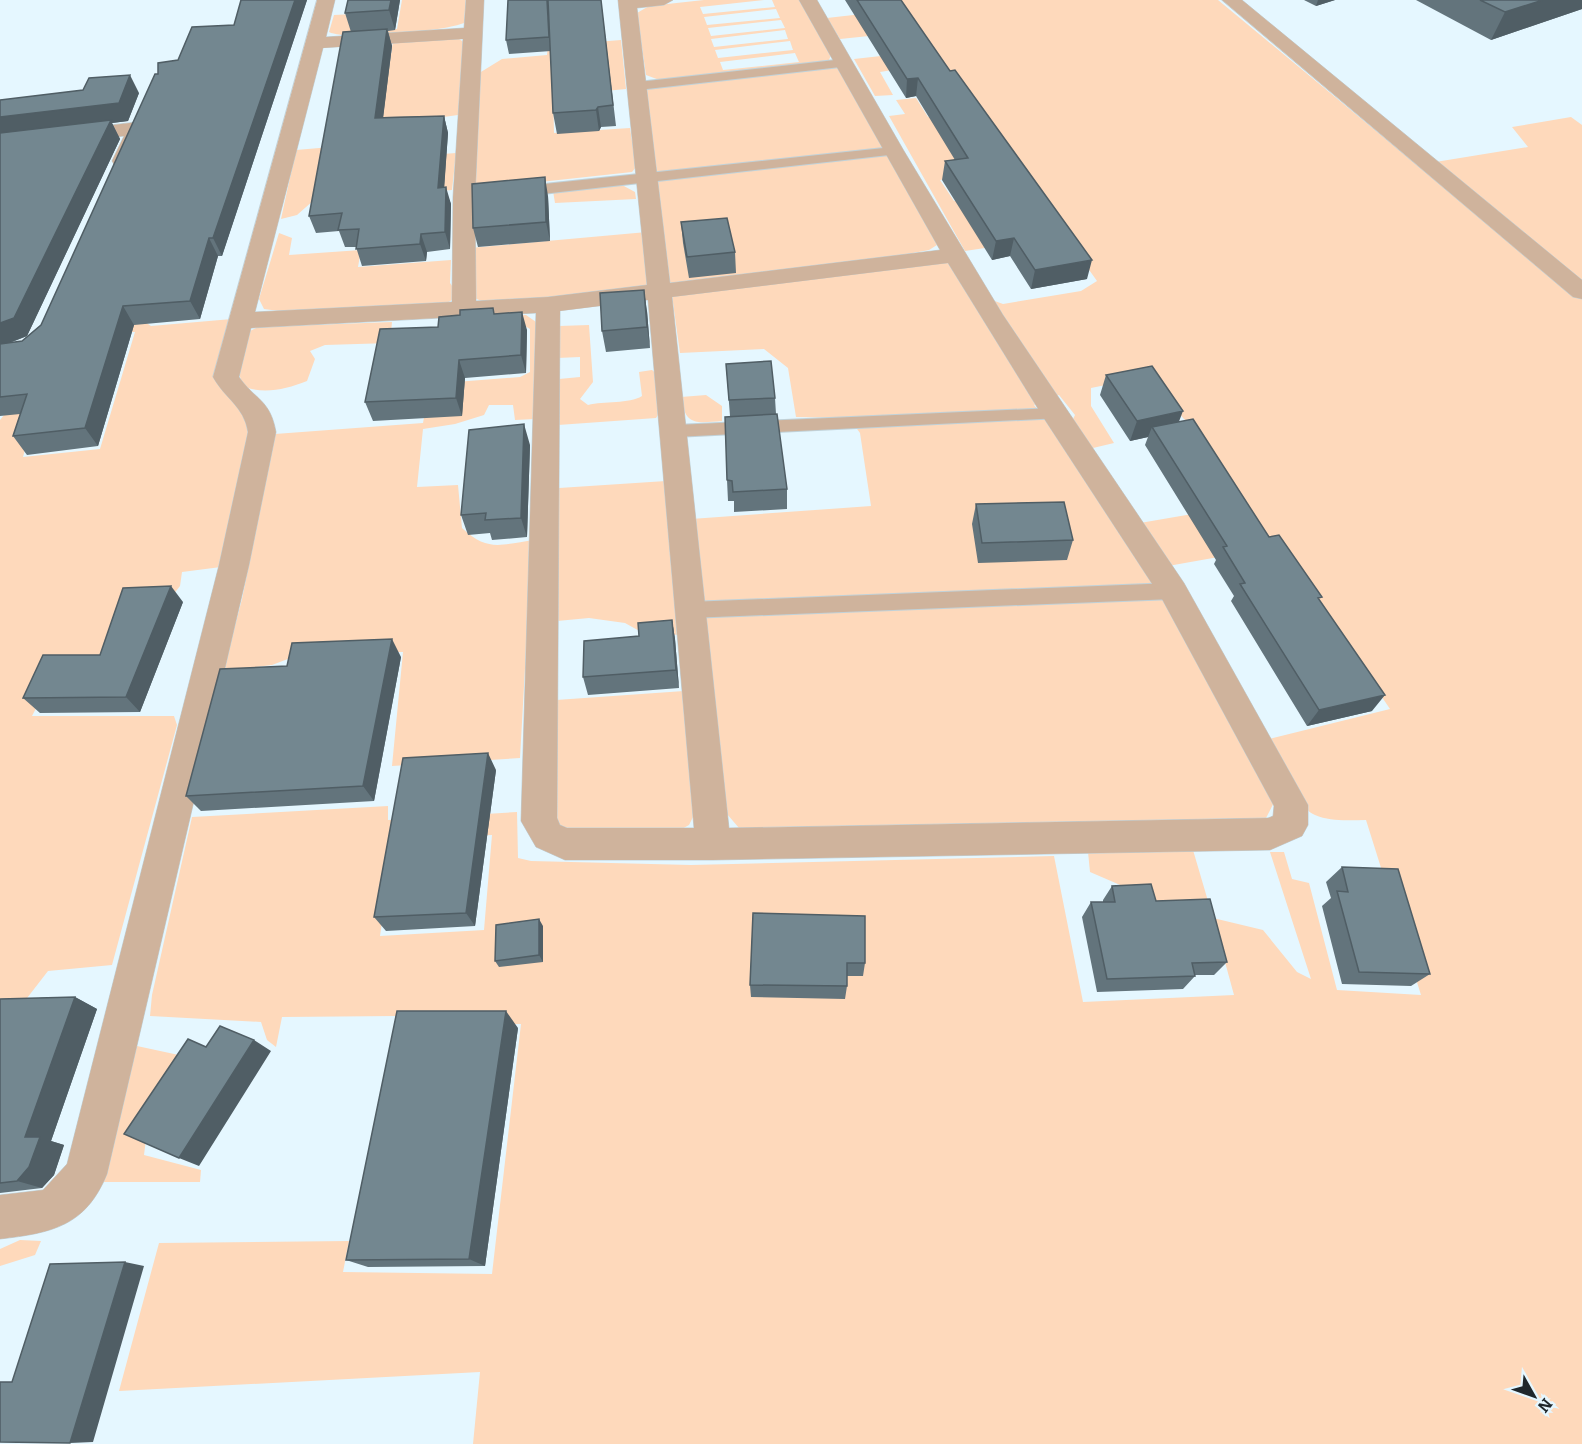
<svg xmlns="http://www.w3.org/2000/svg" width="1582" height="1444" font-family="Bitter,serif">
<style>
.green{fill:#fed9bb;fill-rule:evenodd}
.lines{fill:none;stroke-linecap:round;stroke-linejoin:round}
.service-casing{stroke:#c1d2d9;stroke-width:2}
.minor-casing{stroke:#c1d2d9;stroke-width:1}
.tertiary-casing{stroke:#c1d2d9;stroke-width:1}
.service{fill:#cfb39c;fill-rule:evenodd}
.minor{fill:#cfb39c;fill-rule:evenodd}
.tertiary{fill:#cfb39c;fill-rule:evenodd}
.wall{fill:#63747c}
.shaded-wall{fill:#505e65}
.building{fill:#738790;stroke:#505e65;stroke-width:1.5}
</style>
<rect width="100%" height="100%" fill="#e5f7ff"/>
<path class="green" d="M402 0H466L464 23C445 31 346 41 329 32L334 15 354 14 357 31 397 29Z
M704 0H764L700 7 703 14 775 7 772 0H800L831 55 829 60 662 81 646 75 637 13 649 6ZM776 9 780 18 707 25 704 17ZM781 20 785 28 711 36 708 28ZM785 30 788 39 714 47 711 39ZM790 41 793 50 718 58 715 50ZM795 53 799 62 723 70 720 62Z
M891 0H1218L1417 165 1528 147 1512 127 1571 117 1582 125V1444H473L480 1372 119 1391 159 1243 349 1241 343 1272 492 1274 521 1024 394 1027 396 1016 282 1017 276 1047 267 1040 261 1022 150 1016 152 995 192 817 388 806V820L517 812 518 858 531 861 691 865 1054 856 1083 1002 1234 995 1213 918 1162 903 1090 872 1088 852 1193 850 1213 918 1263 930 1297 972 1311 979 1270 852H1284L1292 879 1309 883 1337 990 1421 995 1366 820C1349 820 1331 822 1315 815 1297 808 1275 758 1265 740L1390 709 1280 546 1168 566 1140 523 1233 507 1199 430 1184 419 1154 385 1130 380 1091 388V406L1114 443 1093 448 1086 442 1072 421 1075 415 1059 395 1034 405 1063 441 1281 789 1266 818 739 828 727 814 691 519 871 506 860 433 849 418 796 417 788 368 764 349 680 353 643 88 840 66 937 238V245L929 250 897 256 945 254 992 300 1003 304 1081 291 1097 281 1065 236 965 251 889 116 905 114 896 100 916 98 928 117 969 112 930 64 880 72 893 95 875 96 854 59 890 55 908 32 840 39 827 18 897 10ZM1010 169 1028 190 954 201 940 180ZM492 835 484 930 380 936 386 894 464 836Z
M459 39 465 43 458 115 436 118 376 159 456 153 452 190 314 200 297 215 281 219 296 150 378 143 393 41Z
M621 40 626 89 553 96 554 133 630 128 636 167 632 172 484 188 474 185 476 75 502 59 547 55 548 46Z
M622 185 635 192 636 199 555 203 553 191Z
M647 232 650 285 553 299 482 301 474 298 470 248Z
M279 233 292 238 289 255 361 250 358 267 451 260 450 283 453 287V299L442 307 279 311 264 309 259 299Z
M526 315 539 324 535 419 515 420 513 405H489L484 415 455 424 423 429 417 487 458 485 462 528C489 553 501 544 535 540L553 553 559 566V488L666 481 681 635 643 633 625 623 589 618 557 621 526 650 520 758 392 766 403 652 301 654 272 665 223 671 242 599 275 434 423 423 430 384 520 377 530 372V329L525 326 454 316Z
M232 319C231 355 246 388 248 423 250 471 232 521 221 567L182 572 180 586 131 649 58 666 32 716H174L177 725 112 965 48 971 24 1002 0 1017V420L22 393 30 431 23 457 100 449 135 332H89L142 320 151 326Z
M392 322 390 343 325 345 310 351 315 359 307 381C284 390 262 395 239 385V356L248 332 258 327Z
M589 325 593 382 580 399 588 405C604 401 629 404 642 396L639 372 652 370 659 376 662 409 656 418 558 425 559 379 580 377V357L557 358 559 326Z
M706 395 722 406V421C696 423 685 426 681 397Z
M684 691 696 811 689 825 671 835 564 831 555 816 556 700Z
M137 1046 188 1057 147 1131 144 1155 201 1170 200 1182H101Z
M20 1240 41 1241 35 1255 0 1266V1249Z"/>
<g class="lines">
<defs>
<path id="service" d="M844 59 849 60V66L638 90 631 86 638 82Z
M893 147 900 151 898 154 516 197 508 192 516 187Z
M1054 408 1060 410 1063 414 1060 418 675 437 668 435 666 431 668 427 675 425Z
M1173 583 1180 585 1183 591 1180 597 1173 599 689 618 682 616 679 610 682 604 689 602Z"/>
<path id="minor" d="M317 0H335L326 37 464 28 466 0H484L475 197 476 301 548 297 647 285 618 0H673L664 5 637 8 670 283 940 250 799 0H817L904 151 1003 315 1184 583 1308 805V825L1302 836 1270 850 713 860H565L536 847 521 821 536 313 251 328 239 377C255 400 270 399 276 432L249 565 107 1174C86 1226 52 1233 0 1239V1195L43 1190 67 1164 219 565 248 432C244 406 225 399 213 377ZM463 39 453 197 452 302 255 312 323 48ZM948 263 1045 420 1162 599 1274 806 1273 816 1268 818 729 828 672 297ZM648 300 694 828H567L560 825 557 818 560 311Z
M138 122 145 124 148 128 134 161 131 166H115L112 161 124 136 0 150V138Z"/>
<path id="tertiary" d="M1222 0H1242L1582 280V299L1573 297Z"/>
</defs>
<use href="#service" class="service-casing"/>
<use href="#minor" class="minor-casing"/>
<use href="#tertiary" class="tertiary-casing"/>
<use href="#service" class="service"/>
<use href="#minor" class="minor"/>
<use href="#tertiary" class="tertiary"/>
</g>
<path class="wall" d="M241 0H307L222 256H218L200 319 134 325 98 446 27 455 13 436 20 414 0 416V100L139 93 128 121 112 123 120 139 27 336 10 343 22 341 41 325 158 74 234 25Z
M400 0 395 30 388 31 392 46 383 117 444 116 448 133 444 187 451 204 450 249 427 252 426 261 362 266 356 247H345L339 231 316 233 309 216 351 32 345 13Z
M601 0 616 126 601 127 599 131 557 134 553 113 551 51 509 54 506 40Z
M845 0H901L1087 279 1031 289 1010 256 992 260 942 180 945 161 955 160 916 96 906 98Z
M1304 0H1335L1316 6Z
M1416 0H1582V9L1491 40Z
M548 196 550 241 478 247 473 228Z
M681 222 735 252 736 273 689 278 683 243Z
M647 311 650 348 606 352 602 331Z
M495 314 527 330 526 373 465 378 462 416 373 421 365 402 438 327Z
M726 364 775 398 776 414 787 489V509L734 512V501H728L727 480 730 416Z
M1106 375 1179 422 1320 601 1372 711 1307 726 1231 601 1234 596 1214 564 1216 560 1145 445 1148 437 1130 441 1100 395Z
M530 445 527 537 492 540 490 533 468 535 461 515Z
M976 504 1073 540 1067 560 978 563 972 524Z
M183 602 140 712 40 713 23 698 100 655Z
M672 620 675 639 679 688 588 695 583 677 639 636Z
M401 657 374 801 201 811 186 796 287 666Z
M496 770 475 926 386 931 374 917Z
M1342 867 1430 974 1411 986 1342 984 1322 906 1331 898 1326 882Z
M1112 886 1156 901 1227 962 1214 975H1195V976L1183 989 1097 992 1082 917 1091 902H1103V900Z
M753 913 865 963 863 976H847V986L845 999 751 997 750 985Z
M543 926V962L499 967 495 961Z
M75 997 97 1009 51 1141 64 1145 54 1175 42 1188 0 1193V999Z
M518 1028 485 1266 368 1267 346 1260Z"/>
<path class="shaded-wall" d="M295 0H307L222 256 213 238Z
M391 0H400L395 30 389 10Z
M1318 0H1335L1316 6Z
M1543 0H1582V9L1491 40 1505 12Z
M387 29 392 46 381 135 375 118Z
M130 75 139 93 128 121 112 123 120 139 27 336 0 346V117Z
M918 78 916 96 906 98 907 79Z
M598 107 601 127 599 131 596 110Z
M444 116 448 133 443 205 438 188Z
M545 177 548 196 550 241 546 222Z
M446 187 451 204 450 249 445 232Z
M421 234 427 252 426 261 420 244Z
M209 238 218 256 200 319 190 301Z
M1014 238 1010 256 992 260 996 241Z
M1092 260 1087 279 1031 289 1035 270Z
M644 290 647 311 650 348 647 327Z
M123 306 134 325 98 446 85 428Z
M522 312 527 330 526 373 521 355Z
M459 360 465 378 462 416 456 398Z
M1183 411 1175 432 1152 427 1148 437 1130 441 1137 421Z
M524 424 530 445 527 537 521 518Z
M171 586 183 602 140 712 126 697Z
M672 620 675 639 679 688 676 670Z
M392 639 401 657 374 801 363 786Z
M1385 695 1372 711 1307 726 1319 710Z
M488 753 496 770 475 926 466 913Z
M539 919 543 926V962L539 955Z
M75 997 97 1009 51 1141 64 1145 54 1175 42 1188 17 1181 25 1137Z
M506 1011 518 1028 485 1266 469 1259Z
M254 1040 271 1051 199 1166 179 1158Z
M125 1262 144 1266 93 1442 70 1443Z"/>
<path class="building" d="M241 0H295L213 238H209L190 301 123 306 85 428 13 436 27 394 0 397V344L22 341 41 325 155 74H158V63L178 60 192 27 234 25Z
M348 0H391L389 10 345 13Z
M508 0H547L549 37 506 40Z
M548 0H601L613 105 598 107 596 110 553 113Z
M857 0H901L950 71 955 70 1092 260 1035 270 1014 238 996 241 945 161 968 158 918 78 907 79Z
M1480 0H1543L1505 12Z
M387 29 375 118 444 116 438 188 446 187 445 232 421 234 420 244 356 249 359 229 338 230 342 213 309 216 343 32Z
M130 75 119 103 0 117V100L83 90 89 78Z
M111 120 14 318 0 323V133Z
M545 177 546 222 473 228 472 184Z
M727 218 735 252 687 257 681 222Z
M644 290 647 327 602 331 600 293Z
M493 308 494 314 522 312 521 355 459 360 456 398 365 402 380 329 438 327 439 317 460 315V310Z
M771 361 775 398 729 400 726 364Z
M1152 366 1183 411 1137 421 1106 375Z
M777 414 787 489 733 492 732 481 727 480 725 417Z
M1193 419 1269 537 1279 535 1322 597 1318 598 1385 695 1319 710 1240 584 1245 583 1223 547 1227 546 1152 427Z
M524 424 521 518 485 520 486 513 461 515 469 430Z
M1064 502 1073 540 982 543 976 504Z
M171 586 126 697 23 698 43 655H100L123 588Z
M672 620 676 670 583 677 584 641 639 636 638 623Z
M392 639 363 786 186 796 220 669 287 666 292 643Z
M488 753 466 913 374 917 403 758Z
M1342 867 1398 869 1430 974 1359 972 1337 891 1348 892Z
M1151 884 1156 901 1210 899 1227 962 1192 963 1195 976 1107 979 1091 902H1115L1112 886Z
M753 913 865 916V963H847V986L750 985Z
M539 919V955L495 961 496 925Z
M75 997 25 1137H40L29 1167 17 1181 0 1183V999Z
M397 1011H506L469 1259 346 1260Z
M220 1026 254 1040 179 1158 124 1134 188 1039 206 1047Z
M125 1262 70 1443 0 1442V1382H12L50 1264Z"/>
<g transform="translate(1534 1396) rotate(130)" stroke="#e5f7ff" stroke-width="4.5" paint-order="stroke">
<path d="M0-4.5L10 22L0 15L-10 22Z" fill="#1f272b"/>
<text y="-9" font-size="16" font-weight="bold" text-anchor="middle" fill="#1f272b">N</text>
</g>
</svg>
